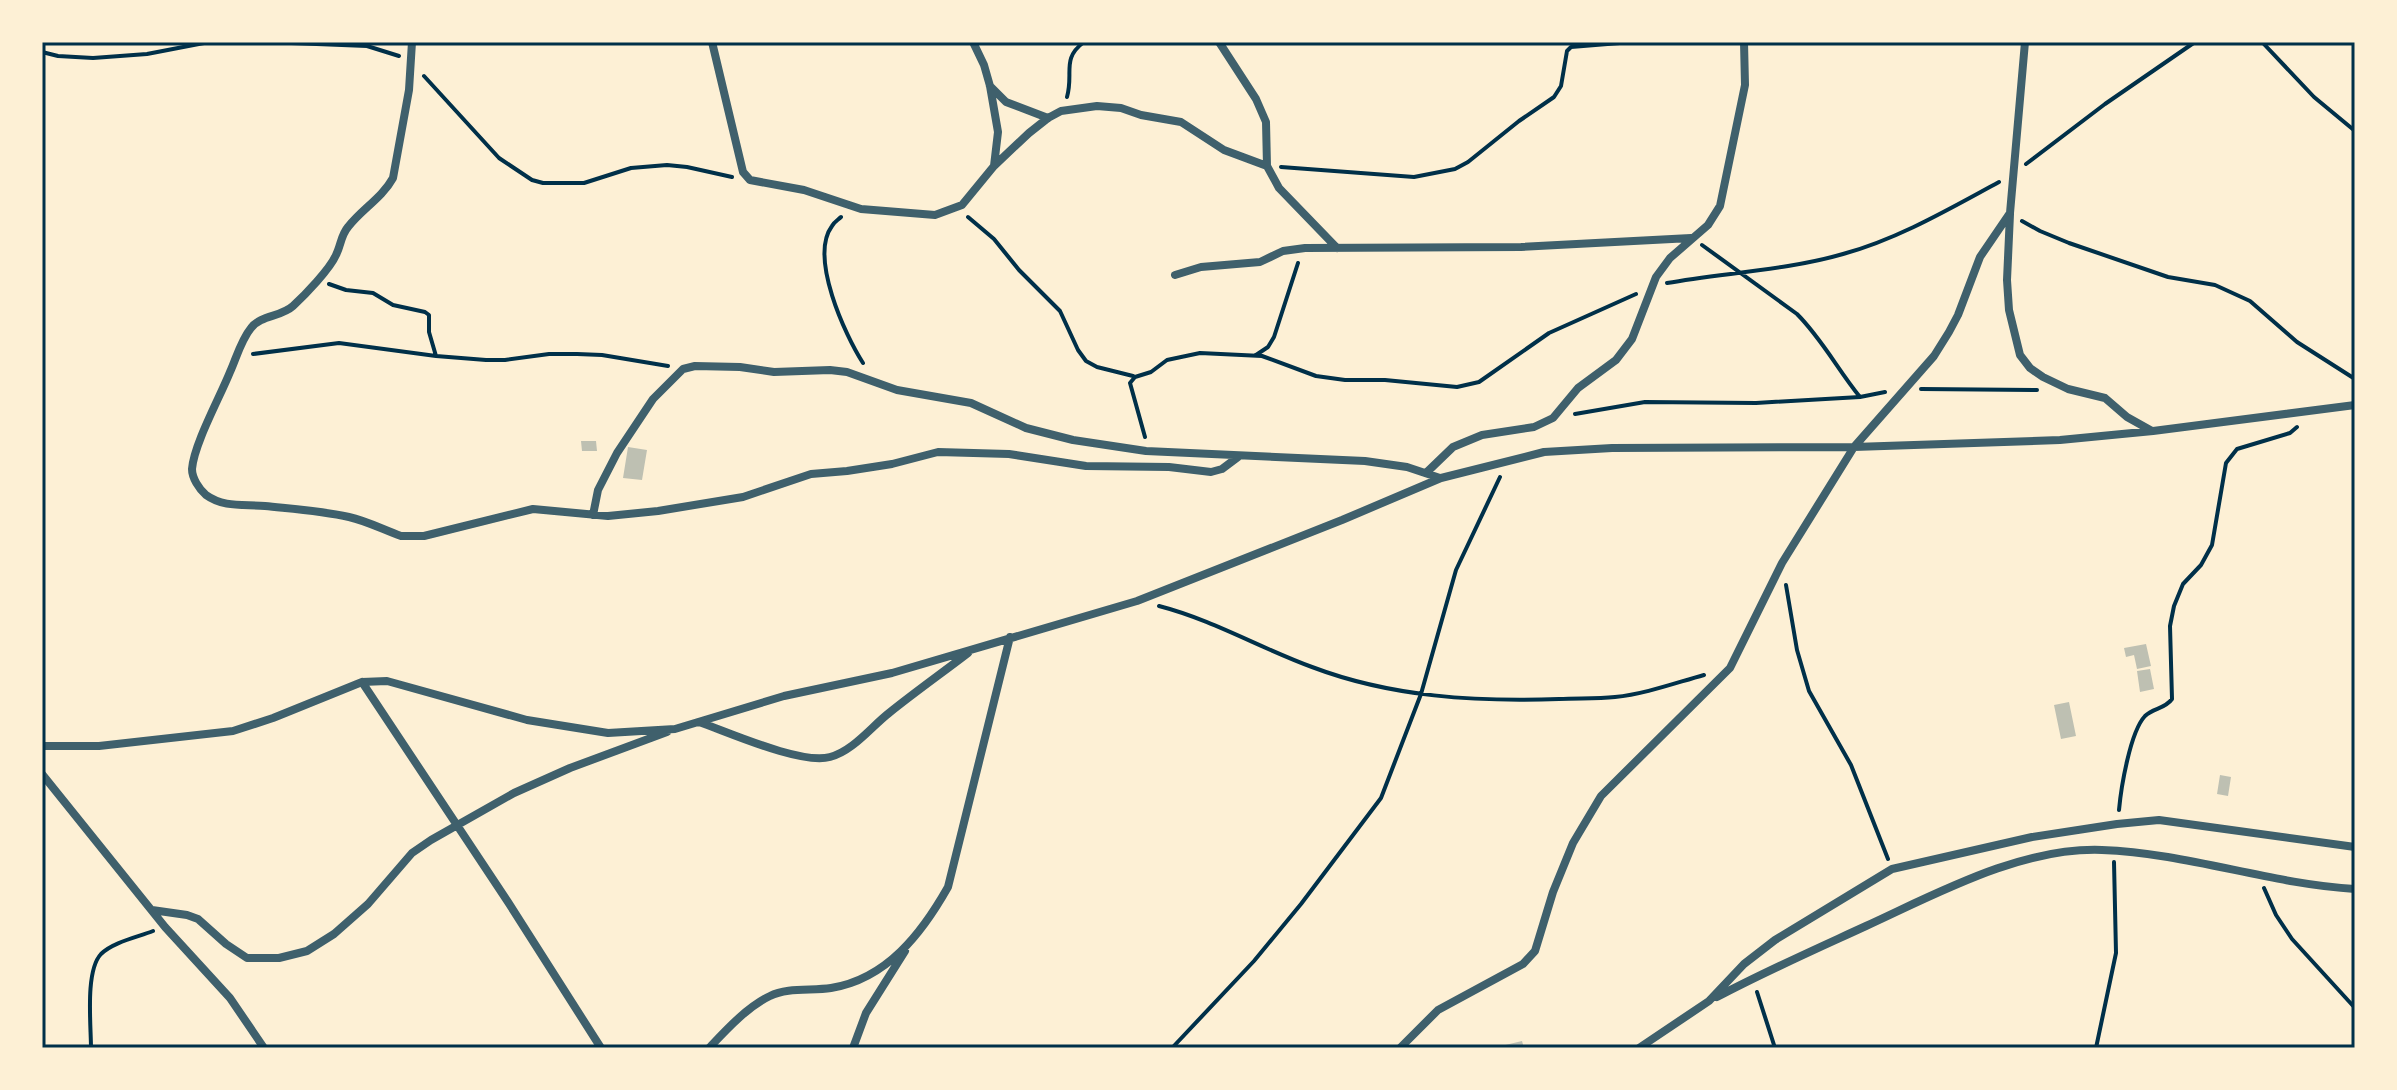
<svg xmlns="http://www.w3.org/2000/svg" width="2397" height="1090" font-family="'Fira Sans',sans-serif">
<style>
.building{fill:#bec0b2}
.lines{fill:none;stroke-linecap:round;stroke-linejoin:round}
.path{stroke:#003049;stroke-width:4}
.minor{stroke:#3f606c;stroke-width:8}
.neatline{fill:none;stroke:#003049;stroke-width:3}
</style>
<rect width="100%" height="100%" fill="#fdf0d5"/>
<path class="building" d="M581 441H596L597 451H582Z
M628 447 647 450 642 480 623 478Z
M2146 644 2151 666 2137 669 2134 655 2126 657 2124 648Z
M2150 669 2154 689 2140 692 2137 671Z
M2069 702 2076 736 2061 739 2054 705Z
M2220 775 2231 777 2228 796 2217 794Z
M1522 1041 1524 1048H1497V1047Z"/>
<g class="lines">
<path class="path" d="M2262 42 2314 97 2355 131
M42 52 58 56 93 58 147 54 204 43 266 42 367 46 399 56
M424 76 499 158 532 180 543 183H584L631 168 667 165 687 167 732 177
M1067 97C1074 73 1061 59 1084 42
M2026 164 2105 104 2195 42
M1281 167 1414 177 1455 169 1468 162 1519 121 1554 97 1561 86 1567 51 1571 47 1632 42
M841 217C838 220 834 222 832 226 809 257 845 335 863 363
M968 217 994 239 1019 270 1060 311 1078 350 1086 361 1097 367 1133 376
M2022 221 2040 231 2069 243 2168 277 2215 285 2250 301 2297 342 2355 379
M1702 245 1797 314C1822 339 1838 370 1860 397
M1667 283C1723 273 1788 270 1843 254 1898 239 1949 209 1999 182
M329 284 346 290 373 293 393 305 425 312 429 315V332L436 356
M253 354 339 343 436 356 486 360H505L549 354H577L602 355 668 366
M1256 355 1268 347 1274 337 1298 263
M1921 389 2037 390
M1575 414 1645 402 1756 403 1860 397 1885 392
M1145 437 1130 383 1135 377 1151 372 1167 360 1200 353 1262 356 1316 376 1345 380H1385L1457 387 1479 382 1549 333 1636 294
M1786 585 1797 650 1809 691 1851 765 1888 859
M1159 606C1213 620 1260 648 1312 667 1391 697 1476 702 1559 699 1578 698 1596 699 1615 697 1645 694 1675 683 1704 675
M2119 810C2121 788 2130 732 2145 716 2153 708 2165 709 2172 699L2170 626 2174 606 2183 584 2201 565 2212 545 2226 463 2237 449 2290 433 2297 427
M2264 888 2276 915 2292 939 2355 1008
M1757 992 1775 1048
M91 1048C91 1025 85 971 101 954 113 942 138 937 153 931
M1172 1048 1254 961 1301 904 1381 798 1421 694 1456 570 1500 477
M2096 1048 2116 953 2114 862"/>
<path class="minor" d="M412 42 409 90 393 178C382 198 362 209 348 227 341 235 341 245 336 255 330 269 305 295 293 306 281 317 261 315 251 328 241 340 236 359 230 372 220 397 194 444 192 469 192 478 199 489 206 495 224 508 244 504 265 506 293 509 322 511 349 517 367 521 384 530 401 536H424L533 509 608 516 658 511 743 497 811 474 847 471 892 464 938 452 1009 454 1086 466 1169 467 1211 472 1222 469 1238 457
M712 42 743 172 750 180 804 190 861 209 935 215 962 205 994 166 998 132 990 86 984 65 973 42
M1219 42 1256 99 1266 122 1267 166 1279 188 1337 248
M990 86 1006 102 1048 118
M994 166 1029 133 1048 118 1061 111 1097 106 1121 108 1141 115 1181 122 1224 150 1267 166
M2010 214 2007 280 2009 310 2020 355 2030 368 2043 377 2068 389 2105 398 2127 417 2152 431
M1175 275 1201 267 1260 262 1283 251 1305 248 1521 247 1691 238
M1426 473 1453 447 1482 435 1534 427 1553 418 1578 388 1616 360 1632 339 1656 277 1670 258 1708 225 1720 206 1745 85 1744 42
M593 515 598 490 617 453 653 399 683 369 695 366 740 367 774 372 830 370 847 372 897 390 971 403 1026 428 1073 440 1146 451 1365 461 1407 467 1440 478
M362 682 508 902 601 1048
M699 722C728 732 801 765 830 757 853 751 871 727 889 713 915 692 942 673 968 653
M42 746H99L233 731 273 718 362 682 387 681 527 720 608 733 675 729 784 696 892 673 1137 601 1342 520 1441 478 1544 452 1612 448 1854 447 2060 440 2153 431 2355 405
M42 774 165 927 230 998 264 1048
M152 910 187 915 198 919 226 944 247 958H279L307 951 334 934 368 904 412 853 431 840 514 793 570 768 667 732
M1717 997C1766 971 1816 949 1866 926 1938 893 2021 847 2102 850 2187 853 2270 884 2355 889
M709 1048C726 1030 747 1007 770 996 787 987 812 991 831 988 887 979 922 933 948 887L1010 637
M853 1048 866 1013 905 951
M1400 1048 1438 1010 1523 964 1535 951 1553 892 1573 843 1601 796 1730 668 1782 563 1854 447 1934 356 1949 332 1958 315 1980 257 2010 213 2025 42
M1639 1048 1709 1001 1744 964 1775 940 1892 869 2032 837 2117 824 2159 820 2355 847"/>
</g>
<rect width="2397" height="1090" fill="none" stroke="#fdf0d5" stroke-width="88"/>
<rect x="44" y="44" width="2309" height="1002" class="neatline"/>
</svg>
